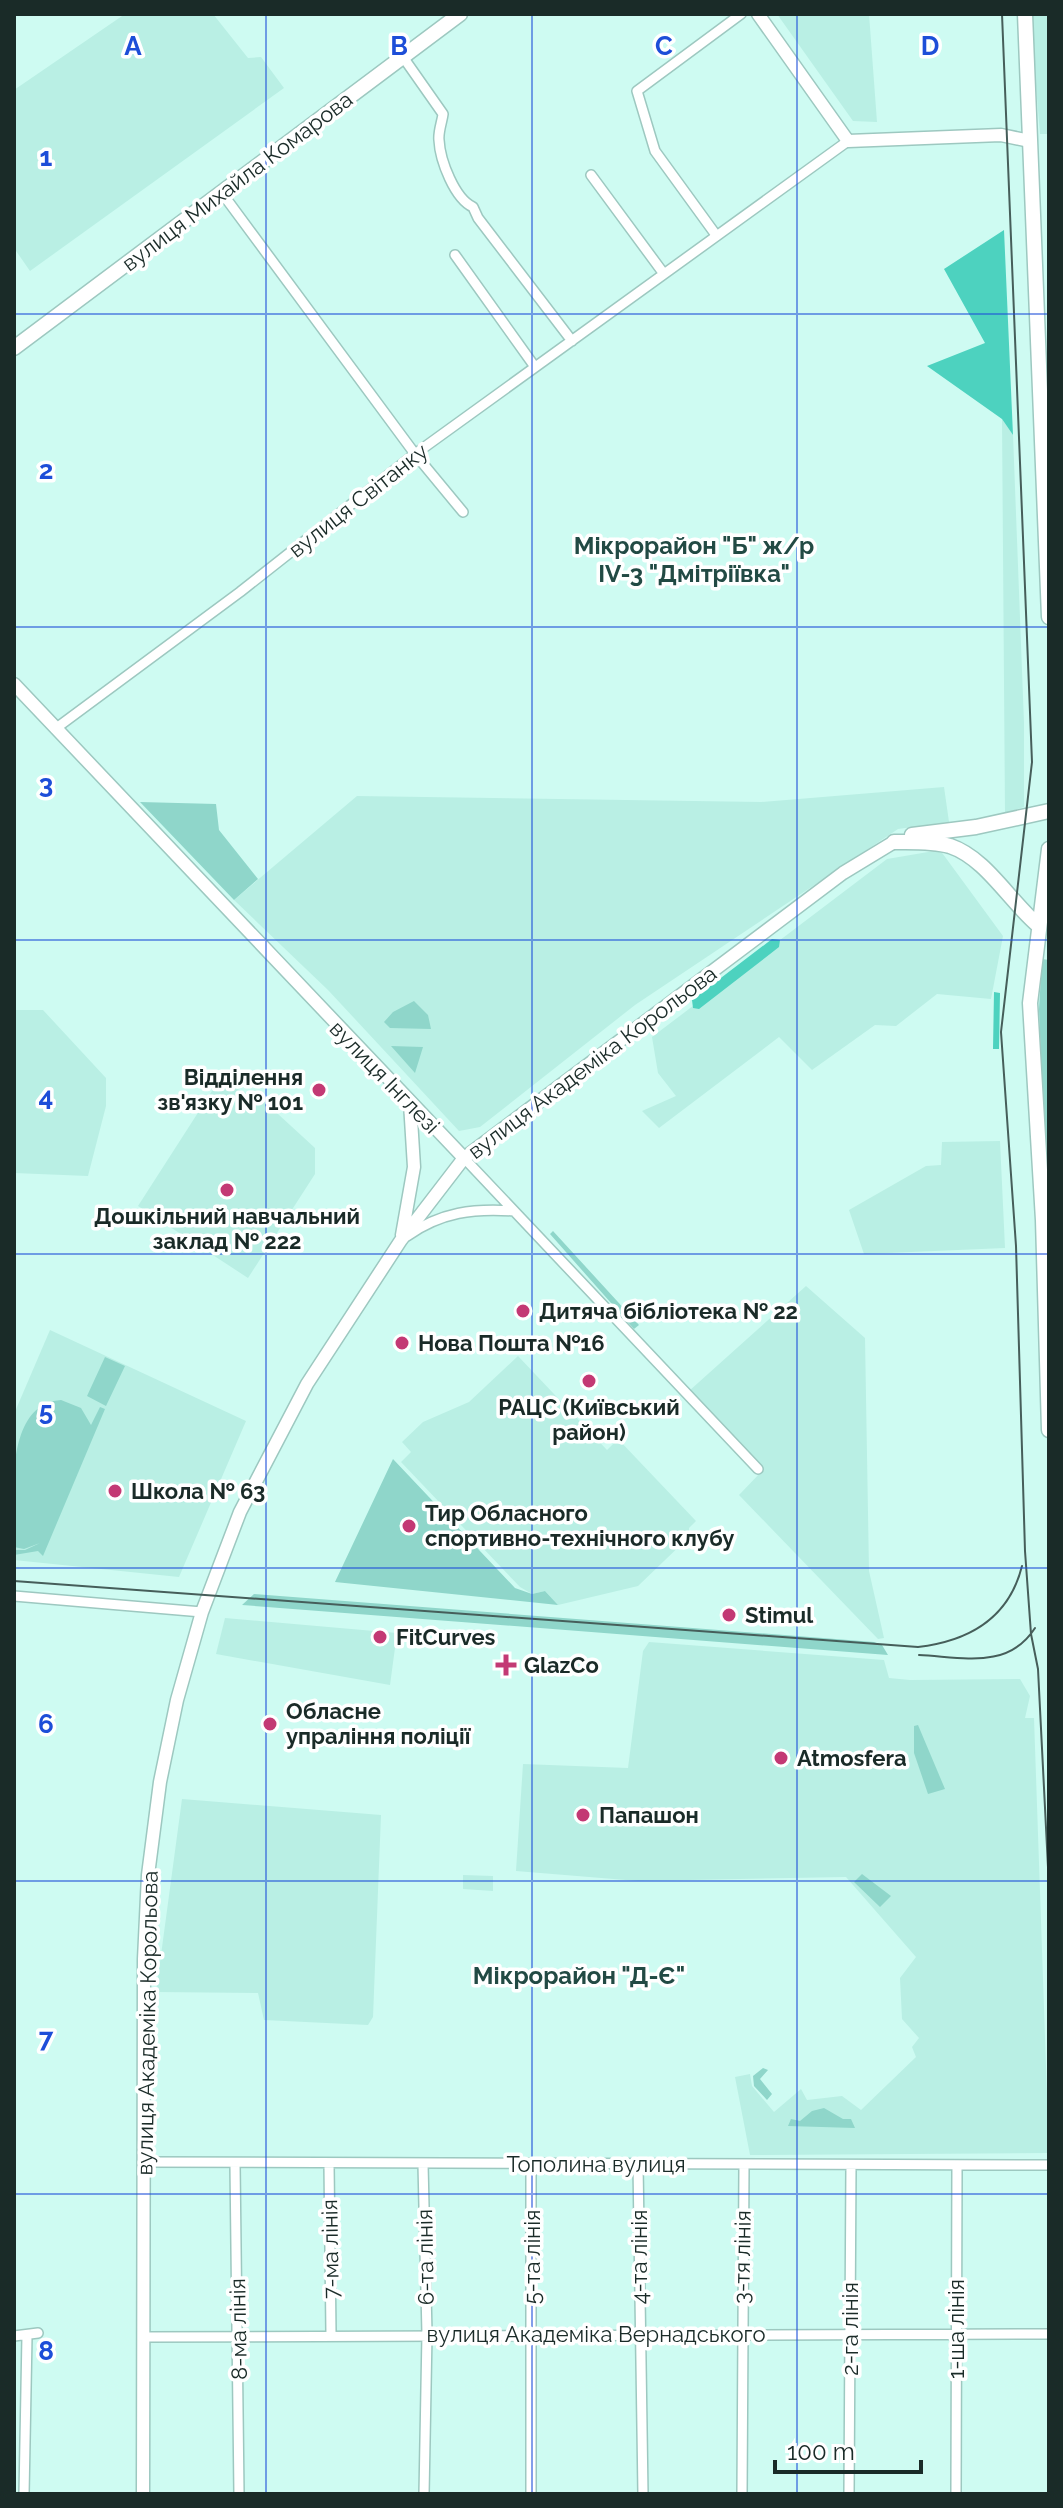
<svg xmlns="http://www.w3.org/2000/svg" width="1063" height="2508" font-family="Raleway,sans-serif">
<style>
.built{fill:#b9efe4}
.green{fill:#8fd6ca}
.forest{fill:#4dd2bf}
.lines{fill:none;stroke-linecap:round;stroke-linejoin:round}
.street-casing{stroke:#9dc8c0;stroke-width:12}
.secondary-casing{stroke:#9dc8c0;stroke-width:15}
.primary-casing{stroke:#9dc8c0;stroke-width:17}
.street{stroke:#fff;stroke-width:9}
.secondary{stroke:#fff;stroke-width:12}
.primary{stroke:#fff;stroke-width:14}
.tram{stroke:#465e5a;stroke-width:2}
.grid{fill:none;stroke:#1d4ed8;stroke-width:2;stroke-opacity:0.55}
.poi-dot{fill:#c33974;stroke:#fff;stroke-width:3}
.labels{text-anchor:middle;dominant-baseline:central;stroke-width:7;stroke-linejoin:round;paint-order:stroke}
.street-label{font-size:22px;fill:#1a2b28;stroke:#fff}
.poi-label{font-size:22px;font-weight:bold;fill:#1a2b28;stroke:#fff;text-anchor:start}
.neighbourhood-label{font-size:24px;font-weight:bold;fill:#224a44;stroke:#fff}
.grid-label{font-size:26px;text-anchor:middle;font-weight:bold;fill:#1d4ed8;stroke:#fff;stroke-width:7;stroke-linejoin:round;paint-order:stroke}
</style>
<rect width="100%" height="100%" fill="#cefbf2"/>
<path class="built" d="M125 14H213L248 58 261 57 284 88 30 271 14 248V90Z
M777 14H869L877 122 853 121Z
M1030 14H1049V134H1040Z
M1002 419 1013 435 1024 723V807L1005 813Z
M944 787 949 822 898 829 635 1005 480 1127 459 1131 328 990 234 900 357 796 761 802Z
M940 850 1003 936 991 999 937 994 896 1026 875 1025 812 1070 779 1037 659 1128 642 1111 676 1096 658 1073 652 1037 887 859Z
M14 1010H43L106 1078V1106L88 1176 14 1173Z
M219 1080 266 1103 315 1148V1174L248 1278 138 1206Z
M1000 1141 1005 1248 864 1254 849 1210 926 1166 941 1165 942 1142Z
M806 1286 865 1338 869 1571 884 1638 878 1639 739 1495 762 1471 689 1391Z
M50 1330 246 1421 179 1577 14 1560V1414Z
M518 1356 607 1450 618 1439 696 1521 689 1528V1537L638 1586 558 1605 545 1591 532 1594 520 1587 401 1462 411 1452 402 1442 423 1422 469 1402Z
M225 1618 397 1633 390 1685 216 1654Z
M649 1642 884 1660 889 1678 910 1680 1020 1679 1030 1696 1025 1718H1034L1049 2153 750 2155 735 2077 750 2074 752 2086 774 2112 801 2089 807 2100 842 2096 861 2110 916 2057 912 2047 919 2038 902 2019 900 1978 916 1957 846 1877 638 1881 516 1871 523 1764 628 1768 643 1651Z
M182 1799 381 1815 373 2017 368 2025 264 2020 258 1993 156 1992Z
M463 1875 493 1876V1891L463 1889Z"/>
<path class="green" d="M140 802 216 804 219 830 258 879 234 900Z
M1042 959 1049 960 1047 1215 1039 1009Z
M414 1001 428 1015 431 1029 390 1028 384 1022 393 1012Z
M391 1046 423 1047 415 1073Z
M553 1231 639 1325 634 1329 550 1234Z
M105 1357 125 1366 106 1406 87 1396Z
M61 1400 81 1408 91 1425 100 1407 105 1409 43 1556 38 1551 14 1555V1550H25L40 1543 24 1549 14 1547C14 1505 2 1404 61 1400Z
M393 1459 515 1588 532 1594 545 1591 558 1605 335 1582Z
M254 1594 874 1642 882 1645 888 1655 242 1605Z
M918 1725 945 1789 928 1794 914 1753V1726Z
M862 1874 891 1896 880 1907 854 1882Z
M763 2068 768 2070 760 2079 772 2094 767 2100 754 2086 753 2076Z
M824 2108 843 2119H851L855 2128 788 2126 791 2119 800 2121 812 2111Z"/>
<path class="forest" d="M1004 230 1013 435 1002 419 927 366 985 343 944 269Z
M772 939 780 940 779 947 699 1009 693 1008 692 1000Z
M994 992 1000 993 999 1049H993Z"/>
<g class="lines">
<defs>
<path id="street" d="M403 57 443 114C442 122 438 132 439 140 440 161 455 199 473 207L478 218 572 341
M591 175 664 274
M222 193 415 454 463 512
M716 235 655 151 637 91 741 14
M455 255 535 367
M55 729 240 592 415 454 848 141
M464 1158 758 1469
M407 1236C441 1212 474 1208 514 1211
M14 1596 202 1612
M144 2162 1049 2165
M235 2164 239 2494
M329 2164 331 2334
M423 2164 427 2334 424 2494
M531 2164V2494
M638 2164 643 2494
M14 2336 38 2333
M143 2337 1049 2334
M24 2494 27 2336
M742 2494 744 2165
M849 2494 851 2165
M956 2494 957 2165"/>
<path id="secondary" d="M758 14 848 141 1001 135 1030 141
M14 684 464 1158
M402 1235 414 1167 410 1103
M143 2494 144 1959 148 1875 160 1782 177 1700 202 1612 240 1512 307 1384 401 1240 464 1158 843 873 894 842"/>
<path id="primary" d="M1025 14 1049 617
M14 348 460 14
M912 835 976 827 1049 811
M894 842C912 842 932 841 950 846 986 858 1010 902 1039 926
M1049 849 1030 1003 1043 1220 1049 1430"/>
</defs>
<use href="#street" class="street-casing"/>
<use href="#secondary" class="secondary-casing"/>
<use href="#primary" class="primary-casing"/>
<use href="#street" class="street"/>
<use href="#secondary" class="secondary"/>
<use href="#primary" class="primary"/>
<path class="tram" d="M1002 14 1032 762 1001 1032 1016 1246 1025 1551 1031 1634 1038 1669 1049 1887
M14 1581 918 1647C969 1641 1009 1618 1022 1566
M919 1655C963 1657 1008 1670 1035 1628"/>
</g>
<path class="grid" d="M266 14V2494M532 14V2494M797 14V2494M14 314H1049M14 627H1049M14 940H1049M14 1254H1049M14 1568H1049M14 1881H1049M14 2194H1049"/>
<g class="poi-dot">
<circle cx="319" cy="1090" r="8"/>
<circle cx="227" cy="1190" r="8"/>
<circle cx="523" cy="1311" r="8"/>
<circle cx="402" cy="1343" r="8"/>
<circle cx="589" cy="1381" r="8"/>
<circle cx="115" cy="1491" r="8"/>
<circle cx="409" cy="1526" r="8"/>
<circle cx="729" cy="1615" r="8"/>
<circle cx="380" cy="1637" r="8"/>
<path d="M502 1653h8v8h8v8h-8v8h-8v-8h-8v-8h8z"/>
<circle cx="270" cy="1724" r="8"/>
<circle cx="781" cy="1758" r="8"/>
<circle cx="583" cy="1815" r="8"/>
</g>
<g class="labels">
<g class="street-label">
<text transform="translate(237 181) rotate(-37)">вулиця Михайла Комарова</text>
<text transform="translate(358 500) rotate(-38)">вулиця Світанку</text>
<text transform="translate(592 1062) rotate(-37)">вулиця Академіка Корольова</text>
<text transform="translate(385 1077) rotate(46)">вулиця Інглезі</text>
<text transform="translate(147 2023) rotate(-89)">вулиця Академіка Корольова</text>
<text x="596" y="2164">Тополина вулиця</text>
<text transform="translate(330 2249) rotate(-91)">7-ма лінія</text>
<text transform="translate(425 2257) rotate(-91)">6-та лінія</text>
<text transform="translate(532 2257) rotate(-90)">5-та лінія</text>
<text transform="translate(639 2257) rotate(-90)">4-та лінія</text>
<text transform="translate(742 2257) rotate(-89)">3-тя лінія</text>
<text transform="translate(238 2329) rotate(-91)">8-ма лінія</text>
<text transform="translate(850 2329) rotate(-90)">2-га лінія</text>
<text transform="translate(956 2329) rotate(-90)">1-ша лінія</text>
<text x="596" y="2334">вулиця Академіка Вернадського</text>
</g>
<g class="poi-label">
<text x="303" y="1077" text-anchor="end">Відділення<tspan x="303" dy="25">зв'язку № 101</tspan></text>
<text x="227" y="1216" text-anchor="middle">Дошкільний навчальний<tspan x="227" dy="25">заклад № 222</tspan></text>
<text x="539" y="1311">Дитяча бібліотека № 22</text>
<text x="418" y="1343">Нова Пошта №16</text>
<text x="589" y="1407" text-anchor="middle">РАЦС (Київський<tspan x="589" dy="25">район)</tspan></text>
<text x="131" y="1491">Школа № 63</text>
<text x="425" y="1513">Тир Обласного<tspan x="425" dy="25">спортивно-технічного клубу</tspan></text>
<text x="745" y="1615">Stimul</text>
<text x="396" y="1637">FitCurves</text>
<text x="524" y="1665">GlazCo</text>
<text x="286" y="1711">Обласне<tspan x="286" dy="25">упраління поліції</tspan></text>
<text x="797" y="1758">Atmosfera</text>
<text x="599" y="1815">Папашон</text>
</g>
<g class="neighbourhood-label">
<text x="694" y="545">Мікрорайон "Б" ж/р<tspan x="694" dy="28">IV-3 "Дмітріївка"</tspan></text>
<text x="579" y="1975">Мікрорайон "Д-Є"</text>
</g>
</g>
<g class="grid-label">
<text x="133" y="55">A</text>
<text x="399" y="55">B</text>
<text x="664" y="55">C</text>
<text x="930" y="55">D</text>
<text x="46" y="166">1</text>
<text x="46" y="479">2</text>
<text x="46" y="793">3</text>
<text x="46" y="1106">4</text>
<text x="46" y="1420">5</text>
<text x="46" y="1733">6</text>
<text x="46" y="2047">7</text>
<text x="46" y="2360">8</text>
</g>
<rect width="1063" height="2508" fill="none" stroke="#1a2b28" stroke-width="32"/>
<path d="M775 2460v12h146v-12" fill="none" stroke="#1a2b28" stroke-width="4"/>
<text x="787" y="2460" font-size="24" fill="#1a2b28" stroke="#ffffff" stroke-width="6" paint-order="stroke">100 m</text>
</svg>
